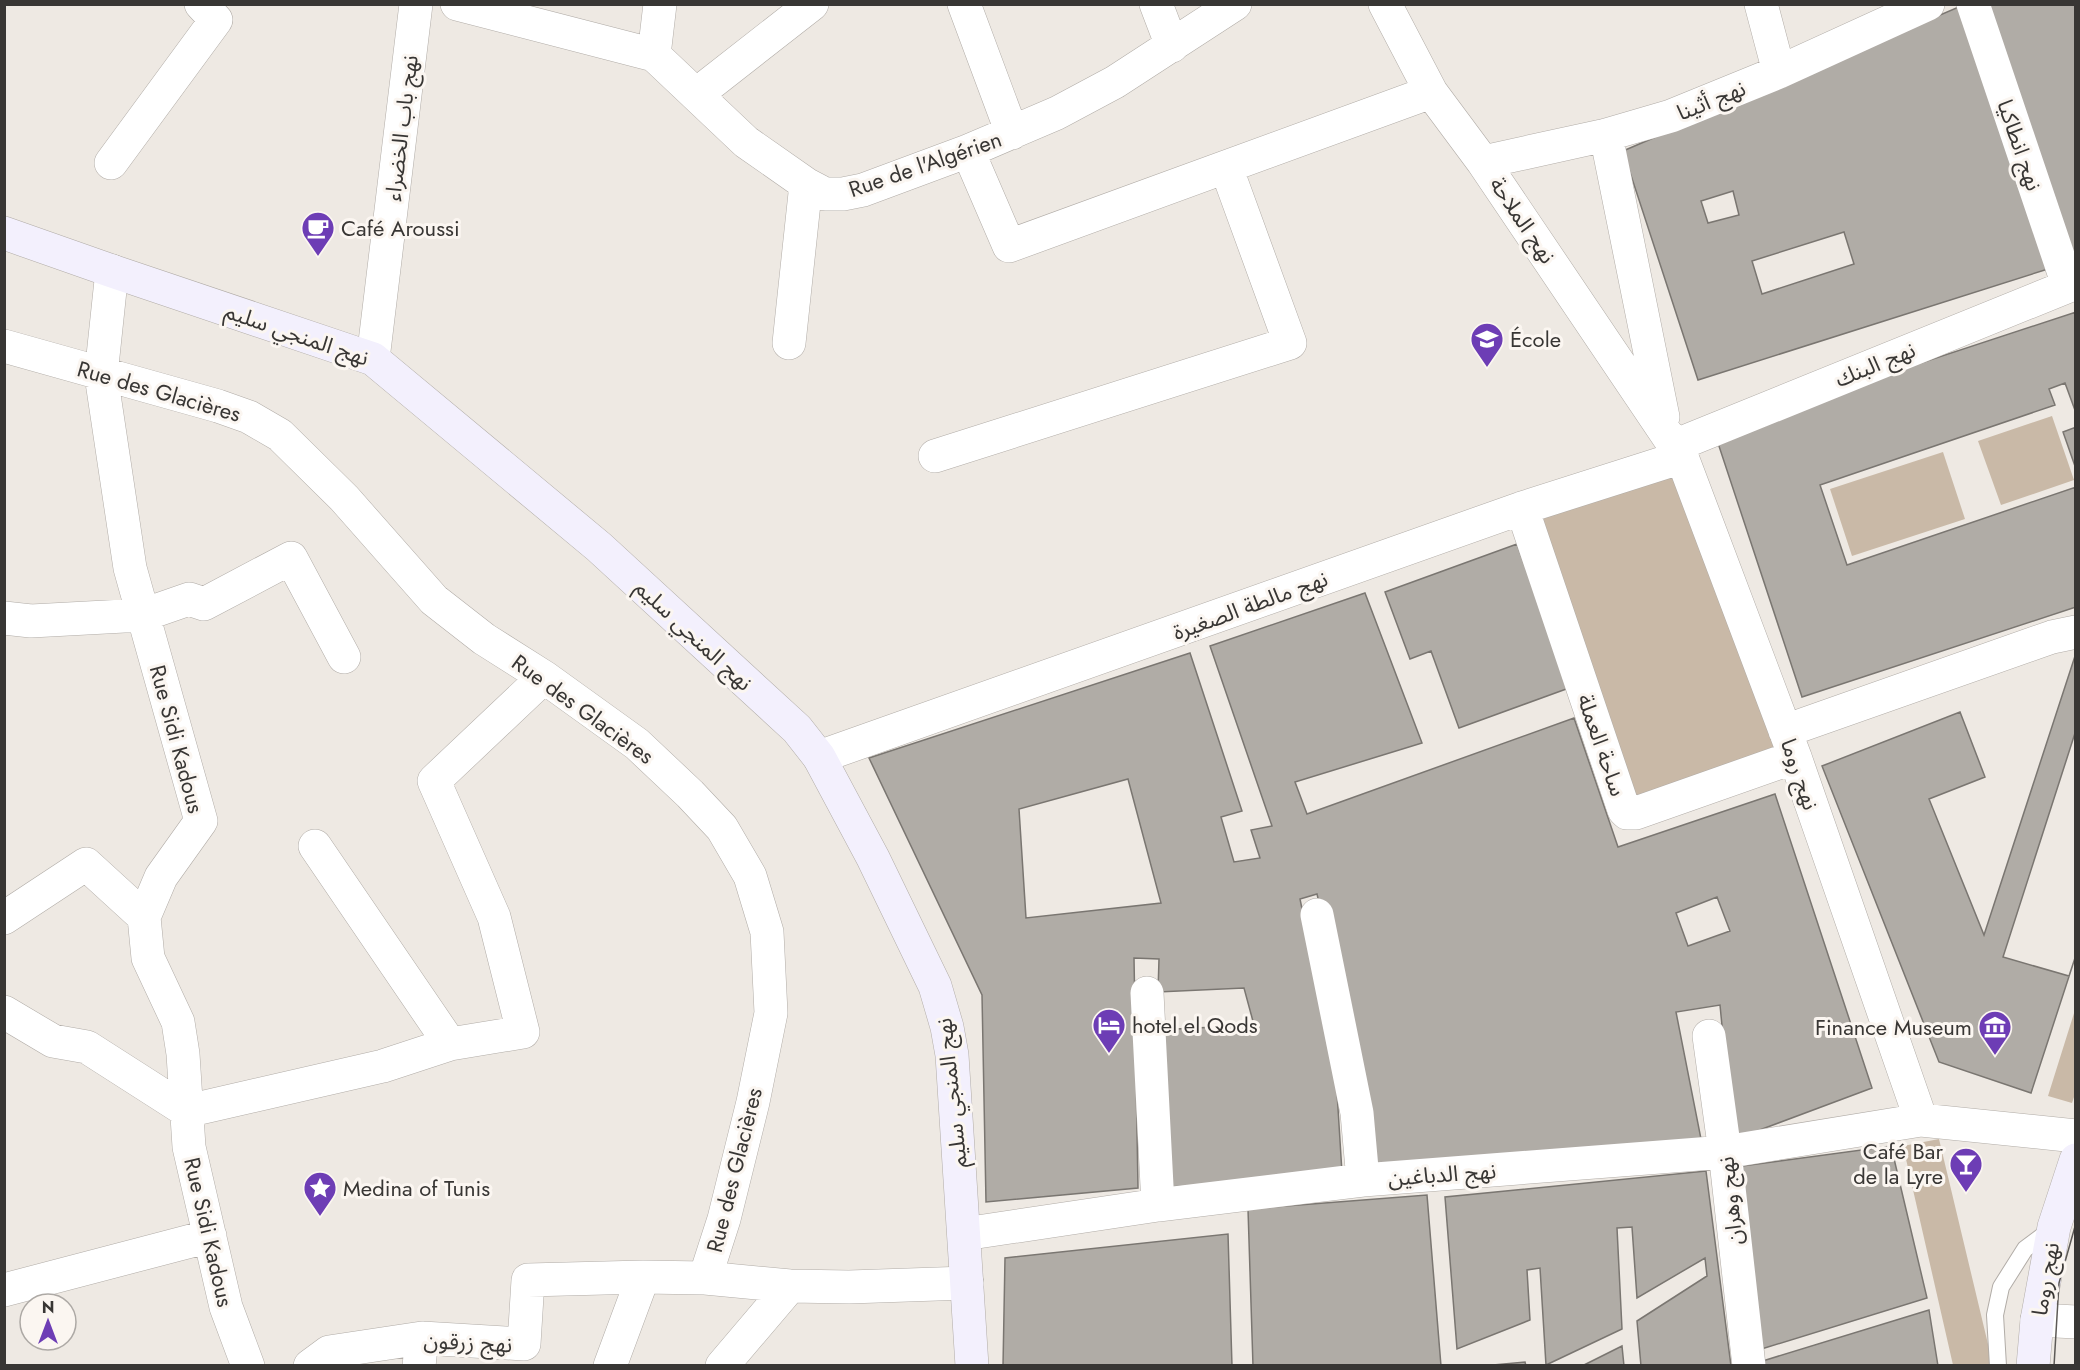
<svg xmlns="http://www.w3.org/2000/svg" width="2080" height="1370" font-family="Jost,'Noto Sans Arabic',sans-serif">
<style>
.grass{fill:#c9b9a7}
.building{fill:#b0aca6;stroke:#7a7671;stroke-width:1.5;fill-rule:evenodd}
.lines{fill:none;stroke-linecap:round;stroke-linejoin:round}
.lane-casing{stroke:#b1aca7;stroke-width:18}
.street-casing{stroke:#b1aca7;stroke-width:34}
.secondary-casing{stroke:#b1aca7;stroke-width:34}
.lane{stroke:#fff;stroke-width:16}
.street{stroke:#fff;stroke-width:33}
.secondary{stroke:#f3f0fd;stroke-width:33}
.tram{stroke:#5d5a57;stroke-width:1.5}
.labels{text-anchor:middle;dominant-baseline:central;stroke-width:6;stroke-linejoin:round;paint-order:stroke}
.street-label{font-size:22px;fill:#383634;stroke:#fbf6f1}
.poi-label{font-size:22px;fill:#383634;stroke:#fbf6f1;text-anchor:start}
</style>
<rect width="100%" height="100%" fill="#eee9e3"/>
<path class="grass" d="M2052 416 2074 480 2001 505 1978 441Z
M1943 452 1965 519 1852 556 1830 489Z
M1683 463 1782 750 1632 802 1533 515Z
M2075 1010 2076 1091 2072 1103 2048 1096Z
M1939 1139 1993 1365H1953L1903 1146Z"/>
<path class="building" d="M1986 4H2076V253L2071 255Z
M1961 6 2048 269 1698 380 1623 151ZM1733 191 1739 215 1708 223 1701 201ZM1844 232 1854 264 1762 294 1752 261Z
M2076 312V413L2065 383 2049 389 2055 405 1820 485 1847 565 2076 487V607L1802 697 1714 431Z
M2076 427V469L2063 432Z
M1517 544 1569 688 1459 728 1431 651 1410 659 1385 592Z
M1365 593 1422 743 1295 782 1307 814 1574 718 1618 847 1775 794 1872 1088 1733 1140 1720 1005 1676 1012 1702 1144 1365 1175 1358 1073 1317 894 1300 899 1336 1076 1342 1173 1159 1188 1157 1030 1254 1025 1244 988 1158 992 1159 959 1134 958 1138 1188 986 1202 982 995 869 758 1190 653 1242 811 1221 817 1234 862 1260 858 1251 830 1272 826 1210 646ZM1128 779 1161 903 1026 918 1019 809ZM1717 897 1730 931 1688 946 1676 913Z
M2076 653V955L2031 1093 1939 1062 1822 766 1960 712 1985 777 1929 799 1984 935Z
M2076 730V955L2069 976 2003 957Z
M1891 1146 1927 1298 1755 1351 1727 1168Z
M1706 1171 1731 1366H1641L1637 1321 1707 1276 1705 1258 1637 1298 1632 1227 1617 1228 1622 1329 1546 1365 1540 1268 1527 1270 1530 1320 1457 1349 1445 1197Z
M1427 1195 1441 1366H1253L1248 1209Z
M1228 1234 1232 1366H1003L1005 1258Z
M1929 1310 1938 1366H1756V1363Z
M1622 1346 1624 1366H1582Z
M1525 1362 1526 1366H1482Z"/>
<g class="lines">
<defs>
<path id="lane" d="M1998 1366 1995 1315 2001 1287 2025 1249 2053 1228"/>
<path id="street" d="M457 4 654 55 746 142 806 184 825 194H843L863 190 968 151 1057 113 1115 82 1235 4
M964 4 1012 133
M1156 4 1172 46
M1385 4 1431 92 1483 162 1682 457 1795 757 1921 1120
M1761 4 1779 72
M1973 4 2068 285
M654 55 660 4
M697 94 812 4
M1606 135 1663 417
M968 151 1009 246 1431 92
M1483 162 1606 135 1671 116 1779 72 1928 4
M111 163 216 20 201 4
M112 271 101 375 130 568 201 821 161 877 144 917 148 958 178 1022 183 1054 189 1147 226 1307 248 1366
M789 343 806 184
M4 346 218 406 249 417 280 435 344 498 434 600 484 639 544 677 637 744 690 794 722 828 750 876 767 932 771 1013 753 1102 724 1219 705 1278
M373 359 416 4
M1674 446 2076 283
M935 456 1290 343 1226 167
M1522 508 1624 810 1627 813H1636L1795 757
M4 618 31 621 143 615 189 599 204 604 291 558 344 657
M1785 731 2052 637 2076 632
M819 757 1522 508 1682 457
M315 846 450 1044
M1317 915 1357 1113 1363 1180
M4 918 86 864 144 917
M1147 993 1158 1205
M4 1012 53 1041 87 1047 187 1111 383 1066 450 1044 523 1032 494 917 434 781 544 677
M1709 1036 1725 1152 1749 1366
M964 1234 1158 1205 1363 1180 1725 1152 1921 1120 2076 1136
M4 1290 210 1236
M2037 1320 2076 1322
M310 1366 329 1352 422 1338 524 1344 528 1280 643 1277
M419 1366 422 1338
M610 1366 643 1277 705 1278 790 1286 849 1287 967 1283
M722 1366 790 1286"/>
<path id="secondary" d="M4 233 112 271 373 359 599 547 797 729 819 757 873 858 935 986 947 1027 952 1055 972 1366
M2033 1366 2037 1320 2054 1227 2076 1160"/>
</defs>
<use href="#lane" class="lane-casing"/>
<use href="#street" class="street-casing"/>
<use href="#secondary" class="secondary-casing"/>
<use href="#lane" class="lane"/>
<use href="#street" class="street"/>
<use href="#secondary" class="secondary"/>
<path class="tram" d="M2054 1366 2059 1283 2076 1223"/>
</g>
<defs>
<symbol id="cafe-pin" viewBox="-11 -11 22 30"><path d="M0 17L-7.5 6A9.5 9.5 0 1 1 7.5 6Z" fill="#6d3db5" stroke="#fbf6f1"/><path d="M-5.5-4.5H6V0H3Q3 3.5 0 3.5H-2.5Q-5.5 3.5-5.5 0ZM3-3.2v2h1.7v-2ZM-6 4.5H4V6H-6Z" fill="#fff"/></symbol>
<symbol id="school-pin" viewBox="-11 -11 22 30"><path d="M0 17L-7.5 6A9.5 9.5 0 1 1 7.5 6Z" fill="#6d3db5" stroke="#fbf6f1"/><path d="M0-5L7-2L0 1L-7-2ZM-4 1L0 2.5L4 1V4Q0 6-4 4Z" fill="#fff"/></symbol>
<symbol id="hotel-pin" viewBox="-11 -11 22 30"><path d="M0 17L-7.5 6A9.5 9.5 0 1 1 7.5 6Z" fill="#6d3db5" stroke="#fbf6f1"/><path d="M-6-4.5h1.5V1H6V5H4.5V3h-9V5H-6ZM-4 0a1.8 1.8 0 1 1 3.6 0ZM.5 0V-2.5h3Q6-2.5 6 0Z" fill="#fff"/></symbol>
<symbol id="museum-pin" viewBox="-11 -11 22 30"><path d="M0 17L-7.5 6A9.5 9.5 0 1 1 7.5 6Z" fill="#6d3db5" stroke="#fbf6f1"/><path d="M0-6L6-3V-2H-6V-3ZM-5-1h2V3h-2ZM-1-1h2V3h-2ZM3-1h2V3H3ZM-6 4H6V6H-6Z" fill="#fff"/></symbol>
<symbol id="bar-pin" viewBox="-11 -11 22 30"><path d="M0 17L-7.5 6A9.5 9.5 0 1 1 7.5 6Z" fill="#6d3db5" stroke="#fbf6f1"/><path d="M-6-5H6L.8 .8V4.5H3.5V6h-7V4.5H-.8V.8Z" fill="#fff"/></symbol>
<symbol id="sight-pin" viewBox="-11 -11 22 30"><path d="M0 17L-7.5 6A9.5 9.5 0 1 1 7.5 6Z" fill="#6d3db5" stroke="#fbf6f1"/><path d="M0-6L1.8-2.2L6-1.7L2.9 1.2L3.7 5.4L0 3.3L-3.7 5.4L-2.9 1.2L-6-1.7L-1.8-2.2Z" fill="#fff"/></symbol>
</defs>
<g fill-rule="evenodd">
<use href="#cafe-pin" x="299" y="209" width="38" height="52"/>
<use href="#school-pin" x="1468" y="320" width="38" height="52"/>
<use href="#hotel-pin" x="1090" y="1006" width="38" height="52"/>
<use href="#museum-pin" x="1976" y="1008" width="38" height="52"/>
<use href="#bar-pin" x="1947" y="1145" width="38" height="52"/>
<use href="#sight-pin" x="301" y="1169" width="38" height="52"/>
</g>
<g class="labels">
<g class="street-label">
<text transform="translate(1711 100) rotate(-22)">نهج أثينا</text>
<text transform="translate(401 128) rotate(-83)">نهج باب الخضراء</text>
<text transform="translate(2020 145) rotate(71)">نهج انطاكيا</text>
<text transform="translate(925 164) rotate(-19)">Rue de l'Algérien</text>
<text transform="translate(1523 220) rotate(56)">نهج الملاحة</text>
<text transform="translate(297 334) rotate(19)">نهج المنجي سليم</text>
<text transform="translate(1875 364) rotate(-22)">نهج البنك</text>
<text transform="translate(159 391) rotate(16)">Rue des Glacières</text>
<text transform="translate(1250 605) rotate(-20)">نهج مالطة الصغيرة</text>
<text transform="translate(694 635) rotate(43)">نهج المنجي سليم</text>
<text transform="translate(583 709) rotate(36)">Rue des Glacières</text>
<text transform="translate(177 739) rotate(75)">Rue Sidi Kadous</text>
<text transform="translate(1602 745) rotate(71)">ساحة العملة</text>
<text transform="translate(1800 774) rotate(71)">نهج روما</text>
<text transform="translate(951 1093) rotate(-96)">نهج المنجي سليم</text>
<text transform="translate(734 1170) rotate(-76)">Rue des Glacières</text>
<text transform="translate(1442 1174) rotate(-4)">نهج الدباغين</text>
<text transform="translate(1730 1201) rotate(-96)">نهج وهران</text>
<text transform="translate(209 1232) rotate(77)">Rue Sidi Kadous</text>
<text transform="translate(2045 1279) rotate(-80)">نهج روما</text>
<text transform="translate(468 1342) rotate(3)">نهج زرقون</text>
</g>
<g class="poi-label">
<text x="341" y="228">Café Aroussi</text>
<text x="1510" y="339">École</text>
<text x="1132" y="1025">hotel el Qods</text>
<text x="1972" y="1027" text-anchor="end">Finance Museum</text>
<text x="1943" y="1151" text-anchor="end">Café Bar<tspan x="1943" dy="25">de la Lyre</tspan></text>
<text x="343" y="1188">Medina of Tunis</text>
</g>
</g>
<rect width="2080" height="1370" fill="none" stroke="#383634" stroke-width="12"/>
<g transform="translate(48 1322)"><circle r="28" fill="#fbf6f1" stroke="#ada9a5" stroke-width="1.5"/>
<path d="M0-4.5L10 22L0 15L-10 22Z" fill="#6d3db5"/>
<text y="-9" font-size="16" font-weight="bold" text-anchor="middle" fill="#383634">N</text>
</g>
</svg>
